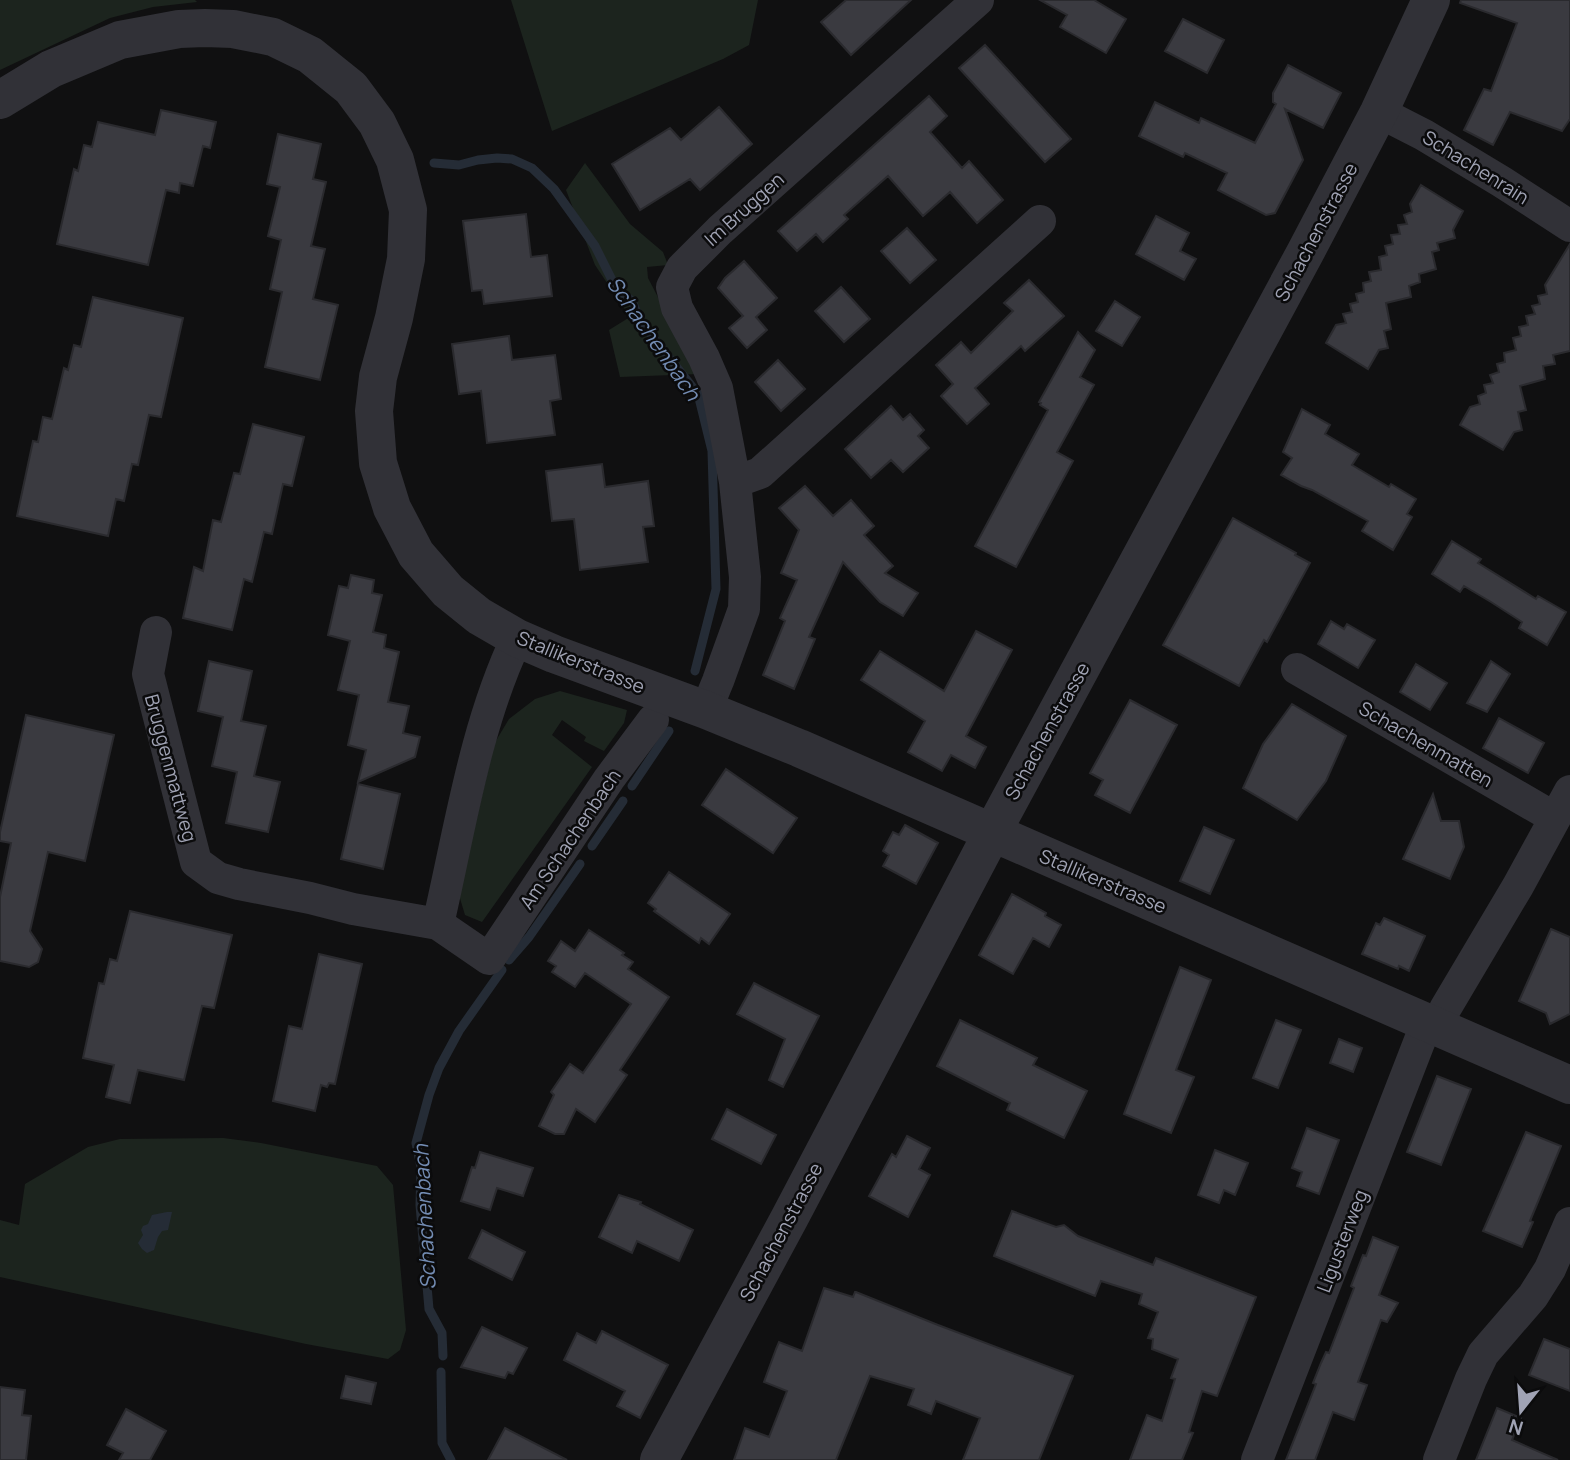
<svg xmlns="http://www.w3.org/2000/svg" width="1570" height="1460" font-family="Manrope,sans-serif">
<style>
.green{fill:#1c241e}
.water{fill:#252c36}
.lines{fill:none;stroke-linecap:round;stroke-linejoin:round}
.stream{stroke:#252c36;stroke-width:9}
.building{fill:#3a3a40;stroke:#2a2a2e;stroke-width:2}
.minor{stroke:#313137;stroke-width:32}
.tertiary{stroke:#313137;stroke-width:38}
.labels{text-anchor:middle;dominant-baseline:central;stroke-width:5;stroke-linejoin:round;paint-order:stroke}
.street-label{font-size:19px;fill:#a0a3b4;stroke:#0b0b0c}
.water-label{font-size:21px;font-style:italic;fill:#738cb3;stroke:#0b0b0c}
</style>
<rect width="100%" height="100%" fill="#101011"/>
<path class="green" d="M0 0H195L197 2 153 7 110 18 0 70Z
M511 0H758L749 45 723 59 552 131Z
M585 163 630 224 663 252 668 265 647 267 648 278 698 374 620 377 609 330 630 317 595 265 566 190Z
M560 691 627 710 624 723 604 751 584 741 586 737 562 720 552 735 592 767 482 922 465 915 459 895 494 744 509 719 535 699Z
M223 1138 261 1143 377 1166 393 1185 406 1330 400 1350 388 1359 306 1344 0 1277V1220L19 1225 25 1184 88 1147 120 1139Z"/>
<path class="water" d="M167 1212H172L168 1230 162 1231 158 1237 154 1250 147 1253 142 1249 138 1243 143 1235 141 1230 143 1226 148 1224 152 1215Z"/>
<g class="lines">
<path class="stream" d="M434 163 459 165 478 160 497 158 512 159 532 168 554 189 595 246 616 288 632 301 641 322 698 394 712 451 716 589 695 671
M632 786 669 731
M592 846 623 801
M509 960 529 937 580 864
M443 1356 442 1333 429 1309 420 1205 421 1167 416 1143 429 1095 439 1068 459 1031 502 970
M441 1372 442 1443 451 1460"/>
</g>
<path class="building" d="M846 0H911L851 55 821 22Z
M1040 0H1094L1126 19 1106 53 1060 27 1067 15Z
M1461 0H1570V119L1562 131 1510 112 1493 145 1464 130 1484 89 1491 91 1517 23 1460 3Z
M1183 19 1224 40 1207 73 1165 51Z
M985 45 1071 139 1045 162 959 68Z
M1288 65 1341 93 1323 128 1285 109 1303 160 1275 213 1266 215 1218 190 1227 173 1185 153 1183 157 1139 136 1155 102 1199 123 1201 118 1255 143 1276 104 1273 102V93Z
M929 96 947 116 930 132 962 168 969 161 1003 200 977 223 950 192 923 216 888 176 844 215 848 219 823 242 816 234 797 251 778 231Z
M719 107 752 144 700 190 690 179 640 210 612 164 670 128 681 140Z
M161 110 216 122 210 148 203 146 193 186 180 183 179 193 166 190 148 265 57 244 74 169 78 171 84 145 92 147 98 122 155 135Z
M278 134 321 144 313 179 326 182 311 246 325 249 313 299 338 305 320 380 265 367 282 292 270 289 281 240 268 236 280 187 267 184Z
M1421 185 1463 211 1453 230 1455 238 1437 243 1439 250 1432 252 1436 269 1419 274 1420 282 1409 286 1411 297 1386 303 1391 329 1384 331 1388 348 1379 350 1368 369 1326 343 1336 325 1346 323 1343 314 1352 312 1350 304 1358 302 1356 294 1364 292 1363 283 1371 281 1369 272 1381 270 1379 257 1387 255 1385 246 1393 244 1391 235 1400 234 1398 225 1407 224 1404 215 1412 212 1410 204Z
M526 214 531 257 547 255 552 296 484 304 482 290 472 291 463 221Z
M1156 216 1189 233 1180 251 1196 259 1184 280 1136 254Z
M907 228 936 260 910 283 881 251Z
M1570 244V351L1553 355 1555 364 1543 366 1545 379 1520 386 1526 410 1518 412 1522 430 1514 432 1503 450 1460 425 1470 407 1480 404 1478 396 1486 393 1484 385 1493 383 1490 375 1499 372 1497 364 1505 362 1504 353 1516 350 1513 338 1521 336 1519 327 1528 325 1526 316 1535 314 1532 306 1540 304 1538 296 1547 294 1545 285Z
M744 261 777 298 756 317 767 330 747 348 729 328 743 316 718 288 725 278Z
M1029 280 1064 316 1025 351 1021 346 975 388 989 404 967 424 941 396 953 384 936 365 961 342 971 353 1013 311 1004 303Z
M841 287 870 319 844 342 815 311Z
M93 297 183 318 161 417 149 415 138 465 132 464 124 501 116 499 108 536 17 516 33 441 38 442 43 417 52 419 64 368 68 370 74 345 81 347Z
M1115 301 1140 317 1122 346 1096 331Z
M1078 332 1095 350 1080 377 1094 385 1057 452 1073 461 1016 567 975 546 1048 410 1040 405 1041 403 1039 402Z
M509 336 512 360 555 355 561 399 550 401 555 435 487 443 481 391 459 394 452 344Z
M778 360 805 389 781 411 755 382Z
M891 406 903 420 910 414 924 430 918 436 929 448 903 472 891 460 871 478 845 449Z
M1302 409 1330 425 1325 434 1359 454 1352 465 1389 487 1391 484 1416 499 1407 514 1412 517 1393 550 1362 531 1368 521 1312 490 1301 486 1281 475 1292 458 1283 452Z
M253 424 304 437 292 486 283 484 272 534 264 532 252 582 244 579 232 630 183 618 194 567 203 571 213 520 221 522 234 473 240 474Z
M602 464 605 487 648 481 654 526 643 527 648 562 580 570 574 519 552 521 546 471Z
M805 486 833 516 851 500 874 526 864 535 893 566 885 573 918 593 903 616 880 602 843 562 809 637 815 639 794 689 763 675 785 621 780 618 797 580 781 573 799 530 779 508Z
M1233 518 1296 553 1295 555 1310 563 1267 642 1264 640 1239 686 1163 645Z
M1452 541 1481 559 1478 563 1536 599 1538 596 1566 612 1547 645 1519 628 1522 622 1491 602 1464 586 1460 592 1432 574Z
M351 575 374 580 372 593 382 595 373 632 386 635 384 648 399 652 388 702 409 706 403 733 420 737 415 757 358 782 366 750 348 745 359 695 338 690 350 641 328 635 339 586 348 588Z
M1331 621 1344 629 1347 624 1375 640 1358 668 1318 644Z
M976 631 1012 650 966 736 986 747 975 768 951 755 942 771 908 752 925 721 861 680 880 651 944 691Z
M209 661 252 671 241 721 266 726 254 776 280 782 268 832 226 823 237 772 212 766 223 717 198 711Z
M1491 661 1510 674 1487 712 1467 703Z
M1416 664 1447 683 1430 710 1400 692Z
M1130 700 1177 725 1130 813 1095 795 1103 780 1090 773Z
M1292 704 1346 736 1326 781 1297 820 1243 788 1263 744Z
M26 715 114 735 85 861 48 852 30 931 42 949 38 962 29 967 0 961V897L11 843 0 841V832Z
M1499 718 1544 743 1528 773 1483 748Z
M726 769 797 818 773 853 702 805Z
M358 784 400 794 383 869 341 859Z
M1433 794 1441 821H1459L1464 847 1450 879 1403 859Z
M905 825 938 843 916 884 883 866 889 855 883 851 893 832 899 835Z
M1204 827 1234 840 1210 894 1180 881Z
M669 872 730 914 709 944 701 938 699 943 654 911 656 909 648 903Z
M1012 894 1046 913 1045 916 1061 925 1049 947 1033 938 1013 974 979 955Z
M130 911 232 935 214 1008 202 1006 184 1080 138 1070 130 1103 106 1097 114 1065 83 1058 99 983 104 984 110 959 117 961Z
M1384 918 1425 936 1409 971 1399 966 1398 969 1362 954 1376 923 1380 925Z
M1551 929 1570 937V1014L1550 1024 1546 1013 1519 1001Z
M589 930 624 953 622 955 633 962 628 969 669 997 620 1070 627 1075 595 1122 576 1109 564 1134H555L539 1126 554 1095 551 1092 570 1064 583 1073 631 1004 585 973 575 987 552 972 556 966 548 961 561 941 575 951Z
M319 954 362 964 335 1084 329 1083 327 1087 321 1085 315 1111 273 1101 289 1026 302 1029Z
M1180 967 1211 980 1176 1070 1194 1077 1171 1133 1124 1114Z
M754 983 819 1016 783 1087 769 1080 785 1039 737 1014Z
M960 1020 1037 1058 1033 1065 1087 1091 1064 1138 1007 1110 1010 1103 937 1066Z
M1276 1020 1301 1030 1278 1088 1253 1078Z
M1339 1039 1362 1048 1353 1072 1330 1063Z
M1437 1076 1471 1089 1441 1165 1407 1152Z
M727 1109 776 1135 761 1164 712 1139Z
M1307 1128 1339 1140 1319 1194 1297 1186 1302 1172 1292 1168Z
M1526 1132 1561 1146 1530 1221 1533 1222 1522 1247 1483 1231Z
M907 1136 930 1148 919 1169 930 1175 908 1217 869 1196 892 1154 896 1157Z
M1215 1150 1248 1163 1235 1195 1224 1190 1219 1203 1198 1195Z
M480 1152 533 1168 523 1196 497 1188 490 1210 461 1201 472 1167 475 1168Z
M619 1195 641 1202 640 1204 693 1230 679 1261 637 1241 632 1253 599 1237Z
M1012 1211 1056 1227 1064 1225 1078 1236 1153 1265 1156 1258 1256 1297 1217 1396 1202 1391 1189 1432 1193 1433 1182 1460H1130L1147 1415 1162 1421 1175 1379 1171 1378 1178 1359 1152 1349 1153 1339 1148 1338 1158 1312 1139 1304 1142 1294 1101 1281 1095 1296 994 1256Z
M482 1230 525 1252 512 1280 469 1258Z
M1373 1237 1398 1247 1379 1295 1398 1303 1387 1322 1381 1320 1358 1382 1367 1385 1354 1420 1333 1412 1315 1460H1286L1316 1384 1313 1383 1321 1363 1326 1352 1329 1353 1354 1288 1351 1286 1363 1255 1366 1256Z
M824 1288 853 1297 855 1292H856L938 1325 1073 1376 1039 1460H963L980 1418 936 1401 931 1414 908 1405 914 1389 870 1376 836 1460H734L745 1428 769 1437 787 1391 764 1382 776 1349 779 1342 802 1351Z
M482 1327 527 1348 513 1374 508 1372 505 1378 461 1367Z
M602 1331 668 1365 640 1418 617 1406 625 1391 564 1360 577 1333 596 1343Z
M1544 1339 1570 1349V1391L1529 1375Z
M346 1376 376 1383 371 1404 341 1398Z
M0 1387 25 1390 22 1415 31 1416 26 1460H0Z
M1497 1408 1521 1418 1512 1440 1558 1460H1476Z
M126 1409 166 1431 150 1460H119L123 1453 107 1445Z
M505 1428 567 1460H488Z"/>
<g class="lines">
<path class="minor" d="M1379 112 1424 135 1502 182 1570 226
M735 482 760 473 1040 221
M156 632 148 674 196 862 218 878 239 884 310 898 353 909 438 924C460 829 475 726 517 638
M1297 669 1555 818
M706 710 718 681 744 609 745 577 735 482 717 388 704 358 677 308 672 287 682 268 720 230 978 0
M438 924 489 959 609 779 653 720
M1438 1027 1445 1009 1518 886 1570 791
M1257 1460 1427 1022
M1439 1460 1471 1379 1483 1354 1533 1296 1550 1269 1570 1223"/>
<path class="tertiary" d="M0 100 51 69 120 40 179 29 205 28 233 29 273 37 310 55 351 88 377 123 395 160 408 210 406 259 394 318 378 377 374 411 378 463 392 508 416 554 448 591 479 616 517 638 554 654 706 710 799 748 1570 1085
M659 1460 790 1217 1001 816 1305 253 1379 112 1431 0"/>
</g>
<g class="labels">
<g class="street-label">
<text transform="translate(1476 167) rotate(32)">Schachenrain</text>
<text transform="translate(744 209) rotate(-42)">Im Bruggen</text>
<text transform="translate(1316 232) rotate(-62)">Schachenstrasse</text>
<text transform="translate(581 662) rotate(22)">Stallikerstrasse</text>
<text transform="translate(1047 731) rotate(-61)">Schachenstrasse</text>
<text transform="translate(1426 744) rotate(30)">Schachenmatten</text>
<text transform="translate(171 768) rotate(75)">Bruggenmattweg</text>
<text transform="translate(570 839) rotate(-56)">Am Schachenbach</text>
<text transform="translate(1103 881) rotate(23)">Stallikerstrasse</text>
<text transform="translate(781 1232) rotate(-62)">Schachenstrasse</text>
<text transform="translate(1342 1241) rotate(-69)">Ligusterweg</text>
</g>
<g class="water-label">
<text transform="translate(654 338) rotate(55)">Schachenbach</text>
<text transform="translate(424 1217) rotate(-93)">Schachenbach</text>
</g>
</g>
<g transform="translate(1521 1411) rotate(197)" stroke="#0b0b0c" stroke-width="5" paint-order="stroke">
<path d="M0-5L12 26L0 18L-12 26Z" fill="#a0a3b4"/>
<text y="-10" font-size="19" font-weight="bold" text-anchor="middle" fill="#a0a3b4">N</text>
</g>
</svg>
